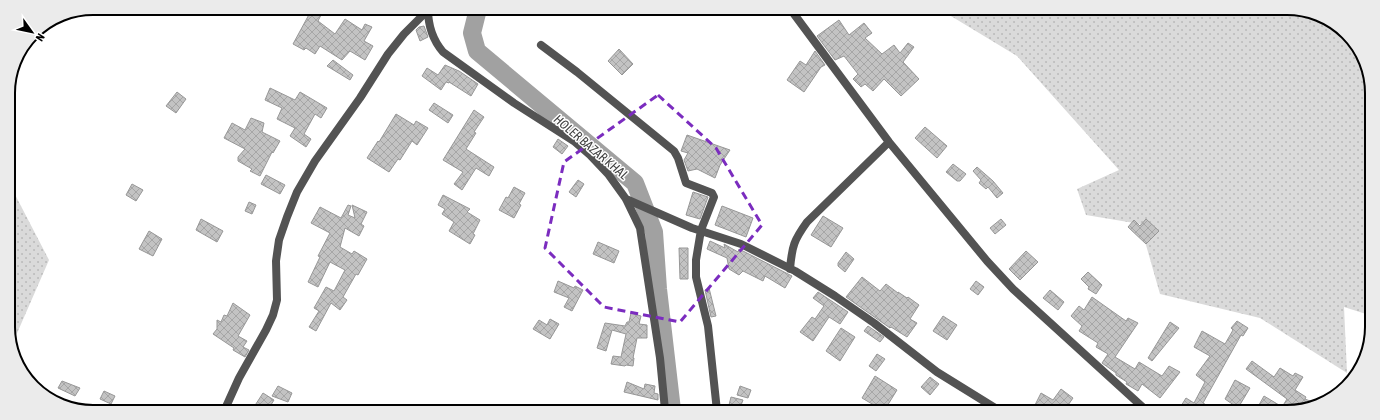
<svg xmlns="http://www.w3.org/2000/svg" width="1380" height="420" font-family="'Asap Condensed',sans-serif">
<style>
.grass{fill:url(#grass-dots)}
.wetland{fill:url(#wetland-marsh)}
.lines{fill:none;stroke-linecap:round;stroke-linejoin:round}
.river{stroke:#a1a1a1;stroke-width:18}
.building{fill:url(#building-cross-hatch);stroke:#979797}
.street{stroke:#535353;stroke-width:8}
.marked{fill:none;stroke:#7b2cbf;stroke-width:3;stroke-dasharray:8 5;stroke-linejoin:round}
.labels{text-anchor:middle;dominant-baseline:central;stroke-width:3;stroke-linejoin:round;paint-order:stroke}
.water-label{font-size:13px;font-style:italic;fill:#424242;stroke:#fff}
.rim{fill:none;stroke:#000;stroke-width:2}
</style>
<defs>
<pattern id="grass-dots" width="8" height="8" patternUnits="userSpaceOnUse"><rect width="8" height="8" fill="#dadada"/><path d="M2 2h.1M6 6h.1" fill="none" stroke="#b9b9b9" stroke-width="1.8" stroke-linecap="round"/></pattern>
<pattern id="wetland-marsh" width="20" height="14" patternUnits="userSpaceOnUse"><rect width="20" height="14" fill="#dadada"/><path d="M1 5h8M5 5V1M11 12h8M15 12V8" fill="none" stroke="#b9b9b9"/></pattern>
<pattern id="building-cross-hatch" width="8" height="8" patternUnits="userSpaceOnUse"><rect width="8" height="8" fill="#c3c3c3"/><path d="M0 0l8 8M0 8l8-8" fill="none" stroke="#a6a6a6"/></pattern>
</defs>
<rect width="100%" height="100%" fill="#fff"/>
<path class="grass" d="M941 10 1309 11 1351 37 1370 77 1369 315 1344 307 1347 373 1260 318 1160 294 1140 224 1086 215 1077 189 1119 170 1017 56Z
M9 183 49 260 11 347 10 343Z"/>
<path class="wetland" d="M444 404H541V410H439Z"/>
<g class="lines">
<path class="river" d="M478 9 472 33 477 51 635 183 654 232 658 289 672 410"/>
</g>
<path class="building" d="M312 9H324L318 21 335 34 345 19 362 30 365 24 372 27 364 41 373 46 365 60 350 51 342 60 320 46 315 54 306 48 304 50 293 44Z
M839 20 849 35 864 23 872 33 865 38 882 54 894 45 900 53 908 43 914 47 903 62 919 79 901 96 884 79 873 91 865 84 861 87 853 79 858 74 844 56 835 60 817 36Z
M424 26 428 37 420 41 416 30 419 27Z
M619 49 633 64 622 75 608 61Z
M815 51 825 65 821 67 804 92 787 80 800 61 806 65Z
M333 60 353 75 350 80 327 66Z
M445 65 459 71 478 84 471 96 449 82V83L446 82 441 90 422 76 427 68 438 75Z
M270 88 295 100 300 92 327 108 321 118 315 114 304 134 311 139 306 147 290 136 295 128 277 119 282 108 265 100Z
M177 92 186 99 176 113 166 106Z
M434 103 453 115 448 123 429 110Z
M474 110 484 117 474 132 476 133 466 149 494 167 489 176 476 168 462 190 454 184 463 172 443 160Z
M396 114 414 125 416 121 428 128 417 145 412 141 400 160 398 159 389 172 367 158 378 141 379 142Z
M251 118 264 123 262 132 280 141 273 153 272 152 260 176 250 171 252 169 238 161V157L245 149 224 138 232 123 245 130Z
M925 127 947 146 937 158 915 138Z
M687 135 730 150 720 165 715 178 697 169 688 171 684 160 688 153 681 151Z
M558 139 568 146 562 154 553 147Z
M953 164 966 174 960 181H957L946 172Z
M977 167 993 181 1003 193 997 198 988 187 986 189 979 183 981 180 973 171Z
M266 175 285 185 280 194 261 184Z
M578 180 584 184 576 197 569 192Z
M132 184 143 190 136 201 126 195Z
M514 187 525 193 519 204 521 205 514 218 499 210 506 197 508 198Z
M693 192 708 197 700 219 686 215Z
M443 195 470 209 467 212 480 220 473 234 475 235 470 244 449 231 454 222 442 214 445 209 438 205Z
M249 202 256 205 252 214 245 211Z
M348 205 351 206 348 215 355 218 352 205 367 212 361 224 364 226 359 236 345 228 340 247 352 254 354 251 367 259 358 275 356 274 343 297 347 300 340 310 331 303 316 331 309 327 319 311 314 308 326 287 334 291 345 270 330 262 318 287 308 282 320 257 318 256 330 233 311 223 320 207 341 218Z
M722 206 753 218 746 237 715 225Z
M823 216 843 228 831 247 811 235Z
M201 219 223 231 217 242 196 230Z
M1001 219 1006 225 995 234 990 228Z
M1146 219 1159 231 1146 244 1128 227 1134 220 1140 226Z
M149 231 162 239 153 256 139 249Z
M710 241 725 248 724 244 738 252 739 249 792 276 785 288 765 276 763 281 743 271 739 275 729 269 727 258 707 249Z
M598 242 619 251 614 263 593 254Z
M679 248H688V279H680Z
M1026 251 1038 262 1020 280 1009 269Z
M846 252 854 259 845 272 838 266V263Z
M1088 272 1102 285 1096 294 1088 289 1089 287 1081 279Z
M862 277 880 291 886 284 898 293V292L907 298 908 297 919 305 910 319 917 323 907 337 891 327 890 328 846 297Z
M558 281 574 288 575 286 583 290 572 311 564 307 569 298 554 292Z
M976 281 984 287 978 295 970 289Z
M709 288 716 316 711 317 705 290Z
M1050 290 1064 302 1058 310 1043 298Z
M818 292 848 312 840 324 829 317 813 341 800 332 812 317 815 319 824 306 813 298Z
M1092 297 1126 321 1128 318 1138 323 1115 357 1135 369 1139 362 1162 376 1169 366 1180 372 1160 398 1142 384 1138 391 1126 384 1127 382 1116 375V373L1102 363 1108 354 1096 347 1098 343 1079 331 1082 326 1071 316 1079 306 1084 310Z
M233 303 250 315 238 336 247 341 243 347 249 350 245 357 233 350 234 348 213 334 217 329V320L221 322 224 315 227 316Z
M631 313 641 316 639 324 647 325V338H637L633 358H634L633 366 626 365 625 366 611 364 613 356 621 357 626 334 612 330 606 351 597 348 605 323 625 326 627 322H629Z
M943 316 957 325 947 340 933 331Z
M550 319 559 324 550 339 533 329 539 320 547 325Z
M1237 321 1248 328 1243 336 1241 335 1203 403 1218 412H1190L1181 406 1186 398 1194 403 1205 382 1196 375 1210 356 1194 347 1202 331 1225 344 1233 330 1231 328Z
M1170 322 1179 328 1152 361 1148 358Z
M868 326 884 337 880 342 864 331Z
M841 328 855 337 840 361 826 351Z
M877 354 885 359 876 371 869 366Z
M1252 361 1274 377 1280 368 1293 376 1295 373 1303 377 1295 390 1306 397 1305 399 1315 403 1293 411 1282 407 1287 399 1246 369Z
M875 376 897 390 884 411 862 398Z
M930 377 939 384 930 395 921 387Z
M1235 380 1250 388 1238 408 1225 399Z
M62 381 80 388 75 396 58 388Z
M627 382 644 389 645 384 655 386 654 393 658 394V400L624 392Z
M278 386 292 393 288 402 272 396Z
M740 386 751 390 748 398 737 395Z
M1061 389 1073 398 1064 411H1041L1034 407 1041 393 1053 400Z
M104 391 115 396 111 404 100 399Z
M263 393 274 400 269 408 268 410H252Z
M1264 396 1279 405 1275 412H1255Z
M731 397 743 400 740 408 729 405Z"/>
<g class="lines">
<path class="street" d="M428 9C428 26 432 39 443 52L514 103 575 142 590 155 608 174 626 199 640 228 660 358 665 410
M791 10 889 142 987 261 1013 289 1148 412
M541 45 577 72 674 151 678 158 686 183 712 193 714 197 701 230 696 260V277L708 326 717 411
M626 199 692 228 741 244 795 271 835 296 874 323 937 372 1000 411
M790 269C792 246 794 240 807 222L889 142
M225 409 239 378 266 330 273 315 277 300 276 261 279 240 287 217 297 192 315 161 360 98 388 54 404 34 428 10"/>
</g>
<path class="marked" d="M658 95 716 148 762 225 680 322 604 307 545 248 564 162Z"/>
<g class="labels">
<g class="water-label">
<text transform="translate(591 147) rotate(40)">HOLER BAZAR KHAL</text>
</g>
</g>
<path d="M0 0H1380V420H0ZM93 15H1287A78 78 0 0 1 1365 93V327A78 78 0 0 1 1287 405H93A78 78 0 0 1 15 327V93A78 78 0 0 1 93 15Z" fill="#ebebeb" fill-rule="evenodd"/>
<path class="rim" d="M93 15H1287A78 78 0 0 1 1365 93V327A78 78 0 0 1 1287 405H93A78 78 0 0 1 15 327V93A78 78 0 0 1 93 15Z"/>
<g transform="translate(32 32) rotate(123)" stroke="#ffffff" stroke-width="3" paint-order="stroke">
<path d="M0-3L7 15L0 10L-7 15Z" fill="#000000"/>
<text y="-6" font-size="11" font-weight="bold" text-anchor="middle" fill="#000000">N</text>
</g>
</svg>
